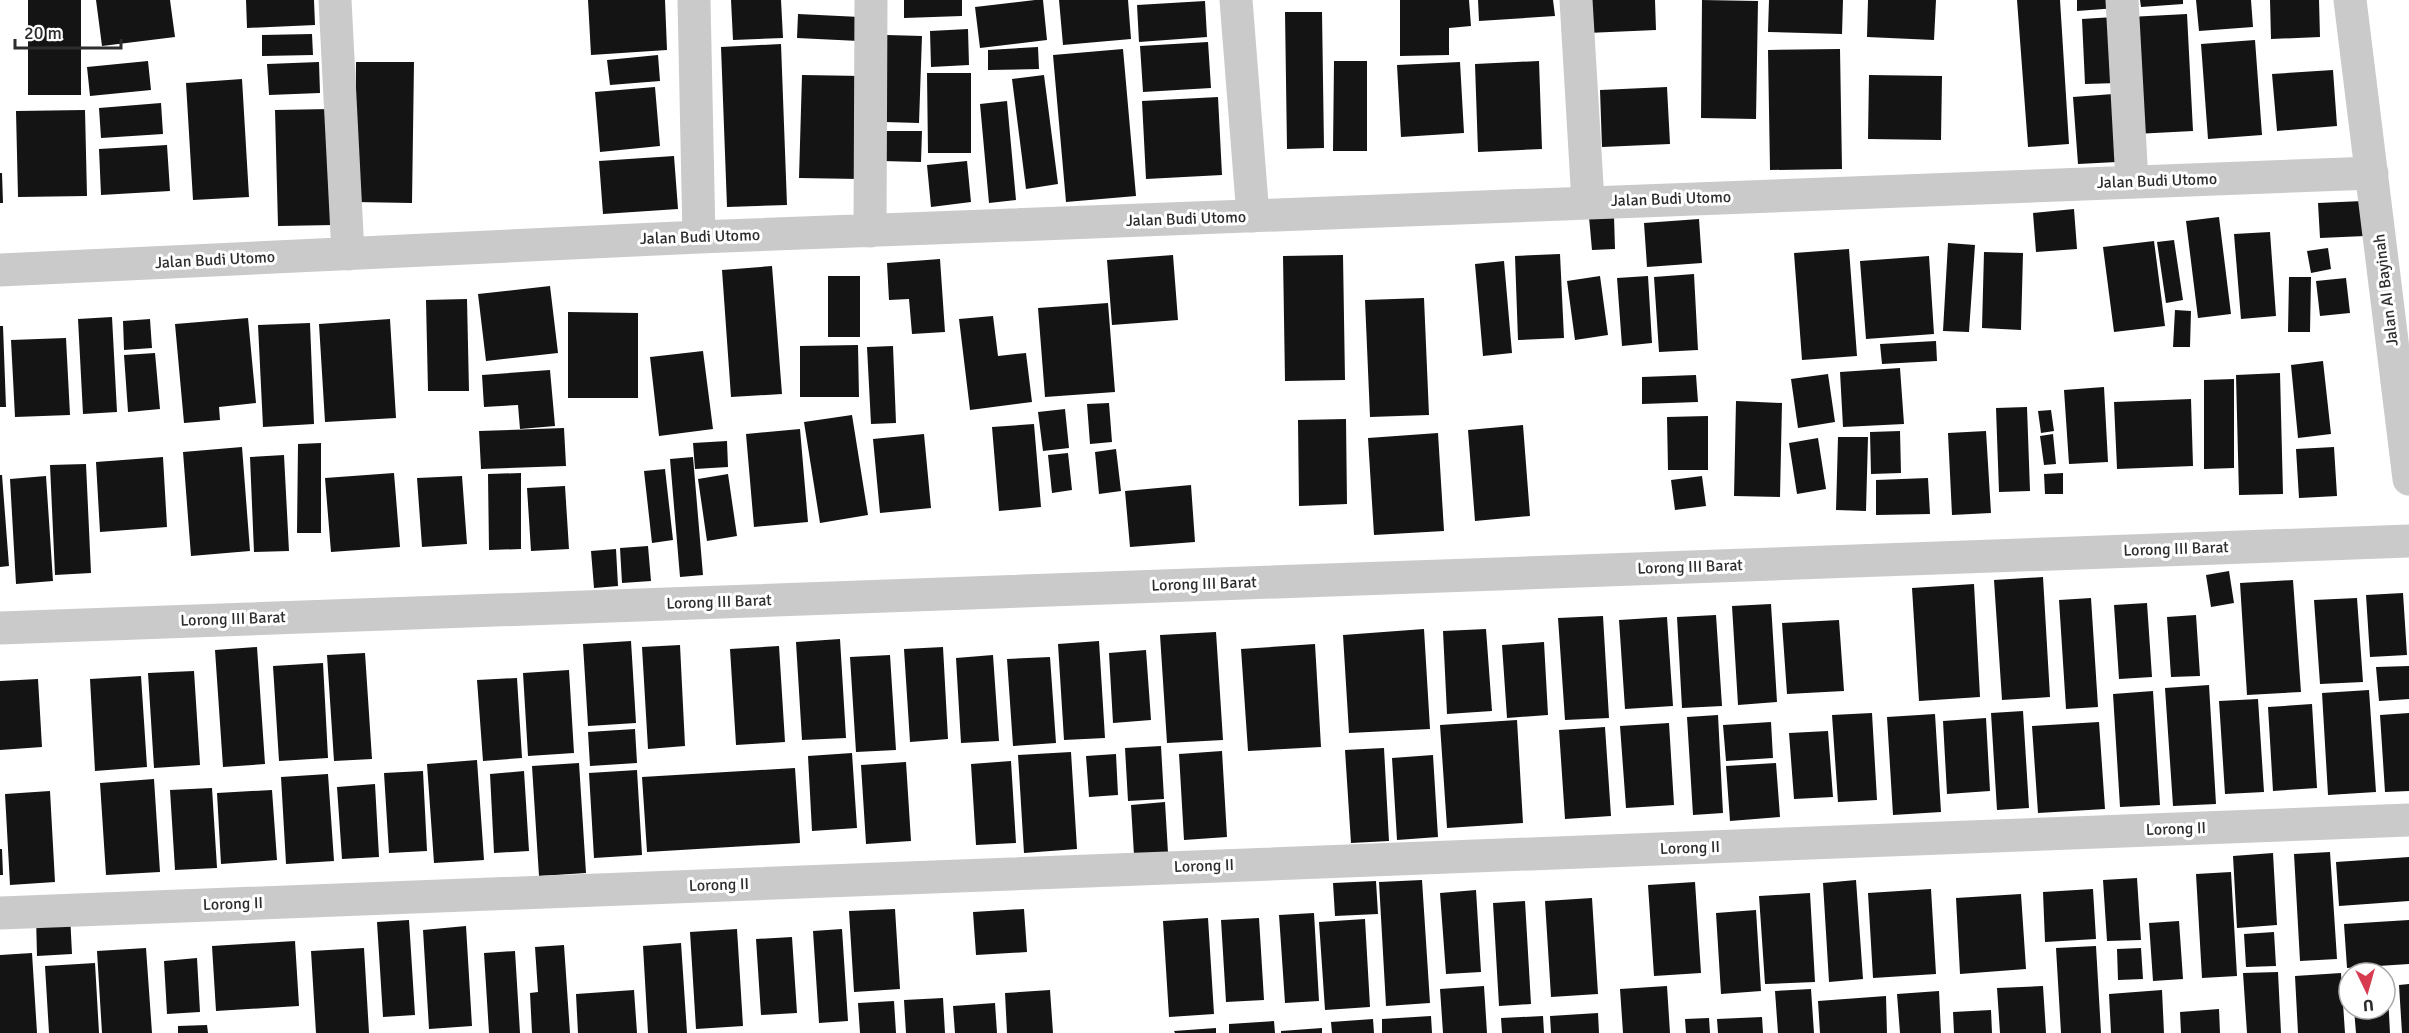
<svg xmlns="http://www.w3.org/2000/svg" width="2409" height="1033" font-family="Signika,sans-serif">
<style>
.building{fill:#141414}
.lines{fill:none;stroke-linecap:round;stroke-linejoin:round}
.minor{stroke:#cacaca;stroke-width:33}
.labels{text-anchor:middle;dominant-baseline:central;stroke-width:6;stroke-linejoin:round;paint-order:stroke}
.street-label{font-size:16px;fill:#2d2d2d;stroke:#fff}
</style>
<rect width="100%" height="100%" fill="#fff"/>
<path class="building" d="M28 0H81V95H28Z
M96 0H170L175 37 102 46Z
M246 0H314L315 25 247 28Z
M588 0H665L667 50 591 55Z
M731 0H781L783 38 733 40Z
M904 0H962V16L904 18Z
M1035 0H1043L1047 40 980 48 975 7Z
M1059 0H1128L1131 39 1063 45Z
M1400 0H1469L1471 26 1449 28V55L1400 56Z
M1478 0H1553L1555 16 1479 21Z
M1585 0H1655L1656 30 1587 33Z
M1702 0 1758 1 1756 119 1701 118Z
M1769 0H1843L1842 34 1768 32Z
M1868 0H1936L1934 40 1867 37Z
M2017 0H2060L2069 144 2028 147Z
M2077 0H2117V8L2077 11Z
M2140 0H2183V4L2141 7Z
M2196 0H2251L2253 27 2199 31Z
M2270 0H2319L2320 37 2271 39Z
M1205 1 1207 37 1139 42 1137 5Z
M1285 12H1322L1324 148 1287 149Z
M798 14 860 17 859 41 797 38Z
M2187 14 2193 131 2135 134 2129 17Z
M2114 17 2118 83 2085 84 2082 19Z
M968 29 969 65 931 67 930 31Z
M312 34 313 55 262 56V35Z
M887 35 922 36 919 123 884 122Z
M2255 40 2262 135 2208 139 2201 44Z
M1208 42 1211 88 1143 92 1140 46Z
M781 44 787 205 727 207 721 47Z
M1038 47 1039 69 988 70V50Z
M1123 49 1136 196 1066 202 1053 55Z
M1840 49 1842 169 1770 170 1768 50Z
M658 55 660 81 610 85 607 60Z
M148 61 151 90 90 96 87 67Z
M1334 61H1367V151H1333Z
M1539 61 1542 149 1478 152 1475 64Z
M319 62 320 93 269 95 267 64Z
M356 62H414L412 203 355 202Z
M1460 62 1464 133 1401 137 1397 65Z
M2333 70 2337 126 2277 131 2272 74Z
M927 73H971V153H928Z
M802 75 862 76 860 179 799 178Z
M1044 75 1058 184 1026 189 1012 79Z
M1869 75 1942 76 1941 140 1868 139Z
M242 79 249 197 193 200 186 83Z
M655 87 660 146 600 152 595 92Z
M1667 87 1670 144 1602 147 1600 90Z
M2113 94 2117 162 2078 164 2073 97Z
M1218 97 1222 175 1146 179 1142 101Z
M1007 101 1016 200 989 203 980 104Z
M161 103 163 134 101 138 99 108Z
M331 109 334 225 278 226 275 110Z
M85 110 87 196 18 197 16 111Z
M883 131H922L921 162 882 161Z
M167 145 170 191 101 195 99 149Z
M674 156 678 209 603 214 599 161Z
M967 161 971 202 931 207 927 165Z
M0 173H2L3 203H0Z
M2363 201 2365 236 2320 238 2318 203Z
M2074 209 2077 249 2036 252 2033 213Z
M1614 216 1615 249 1592 250 1589 217Z
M2219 217 2231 314 2198 318 2186 221Z
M1699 219 1702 263 1647 267 1644 223Z
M2270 232 2276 316 2241 319 2234 234Z
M2174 240 2183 300 2166 303 2157 242Z
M2154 241 2165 326 2114 332 2103 247Z
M1948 243 1975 245 1969 332 1943 331Z
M2328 248 2331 269 2311 273 2307 251Z
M1849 249 1857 356 1802 360 1794 253Z
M1984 252 2023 253 2021 330 1982 328Z
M1560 254 1564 338 1518 340 1515 256Z
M1173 255 1178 320 1112 325 1107 260Z
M1343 255 1345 380 1285 381 1283 256Z
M1929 256 1934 334 1866 339 1860 261Z
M940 259 945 332 912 334 909 299 889 300 887 263Z
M1504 261 1512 353 1483 356 1475 264Z
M772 266 782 394 731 397 722 270Z
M1694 274 1698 350 1659 352 1654 277Z
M828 276H860V337H828Z
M1600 276 1608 335 1575 340 1567 281Z
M1648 276 1652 343 1622 346 1617 278Z
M2289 277H2311L2310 332H2288Z
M2346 278 2350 313 2320 316 2316 281Z
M550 286 558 353 486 361 478 294Z
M1424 298 1429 415 1370 417 1365 300Z
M467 299 469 391H428L426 300Z
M1108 303 1115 392 1045 397 1038 308Z
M2175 310 2191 311 2190 347H2173Z
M568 312 638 313V398H568Z
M993 316 998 356 1026 353 1032 402 970 410 959 319Z
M112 317 117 412 83 414 78 319Z
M248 318 256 403 219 407 220 420 184 423 175 324Z
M150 319 152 348 124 350 123 321Z
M390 319 396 418 325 422 319 324Z
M310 323 314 424 263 427 258 325Z
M0 326H3L6 407H0Z
M66 338 70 415 15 417 11 340Z
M1936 341 1937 361 1882 364 1880 344Z
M858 345 859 397H800V346Z
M893 346 896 423 871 424 867 347Z
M703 351 713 429 659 436 650 357Z
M155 353 160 409 128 412 124 355Z
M2323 361 2331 434 2298 438 2291 365Z
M1900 368 1904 424 1843 427 1840 372Z
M550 370 555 426 520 429 518 405 484 407 482 375Z
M2280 373 2283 494 2239 495 2236 375Z
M1828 374 1835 422 1798 428 1791 379Z
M1696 375 1698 402 1642 404V377Z
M2234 379V468L2204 469V380Z
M2104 387 2108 462 2069 464 2064 390Z
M2191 399 2193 466 2117 469 2114 402Z
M1736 401 1782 403 1780 497 1734 496Z
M1109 403 1112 442 1090 444 1087 404Z
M2027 407 2030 491 1999 492 1996 408Z
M1065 409 1069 448 1043 451 1038 412Z
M2051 410 2054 431 2041 433 2038 411Z
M852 415 868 515 820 523 804 422Z
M1708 416V470H1668L1667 417Z
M1346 419 1347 504 1299 506 1298 420Z
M1034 424 1041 507 999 511 992 427Z
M1523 425 1530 516 1475 521 1468 430Z
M564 428 566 466 481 469 479 431Z
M800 429 808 522 754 527 746 434Z
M1900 431 1901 473 1871 474 1870 432Z
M1986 431 1991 513 1952 515 1948 433Z
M1438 433 1444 531 1374 535 1368 438Z
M924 434 931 508 880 513 873 439Z
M2053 434 2056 464 2044 465 2040 436Z
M1838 437H1868L1866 511 1836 510Z
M1818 438 1826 489 1797 494 1789 443Z
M727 441 728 467 695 469 693 443Z
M321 443V533H297L298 444Z
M242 447 250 551 191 556 183 452Z
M2334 447 2337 496 2299 498 2296 449Z
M1116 449 1121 491 1099 494 1095 452Z
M1068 453 1072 490 1052 493 1048 455Z
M284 455 289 551 254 552 250 457Z
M163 457 167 527 100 532 96 462Z
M693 457 703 575 680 577 670 459Z
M86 464 91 573 55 575 50 465Z
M665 469 673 540 652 543 644 471Z
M394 473 400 547 331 552 325 478Z
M521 473V549L489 550 488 474Z
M2063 473V494H2045L2044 474Z
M728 474 737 536 707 541 698 479Z
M0 475H2L9 566 0 567Z
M46 476 53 581 16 584 10 479Z
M462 476 467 544 422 547 417 478Z
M1702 476 1706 506 1675 510 1671 480Z
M1928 478 1930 514 1876 515V480Z
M1191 485 1195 542 1130 547 1125 491Z
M565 486 569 549 531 551 527 488Z
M648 546 651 581 622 583 620 548Z
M616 549 618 586 594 588 591 551Z
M2229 571 2234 603 2211 607 2206 575Z
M2043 577 2050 697 2002 700 1994 580Z
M2293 580 2301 692 2247 695 2240 583Z
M1974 584 1980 697 1919 701 1912 588Z
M2403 593 2407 655 2370 657 2366 595Z
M2091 598 2098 707 2066 709 2059 600Z
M2357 598 2363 682 2320 684 2314 600Z
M2147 603 2152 677 2119 679 2114 605Z
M1771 604 1777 702 1738 705 1732 606Z
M1716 615 1722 706 1682 708 1677 617Z
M2196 615 2200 676 2171 677 2167 617Z
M1603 616 1609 718 1565 720 1558 618Z
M1667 617 1673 706 1625 709 1619 620Z
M1839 620 1844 691 1787 694 1782 623Z
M1424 629 1430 729 1349 733 1343 635Z
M1486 629 1492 711 1447 714 1443 631Z
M1216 632 1223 740 1167 743 1160 635Z
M840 639 846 738 802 740 796 642Z
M631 641 636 723 588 726 583 644Z
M1099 641 1105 738 1064 740 1058 644Z
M1544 642 1548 715 1507 718 1502 645Z
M1315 644 1321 747 1248 751 1241 649Z
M680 645 685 746 648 749 642 647Z
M779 646 785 742 736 745 730 649Z
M257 647 265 764 223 767 215 650Z
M943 647 948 739 910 742 904 649Z
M1146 650 1151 720 1113 723 1109 653Z
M365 653 372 759 334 761 327 655Z
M890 655 896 750 856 752 850 657Z
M993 655 999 741 961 743 956 658Z
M1050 657 1056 743 1013 746 1007 659Z
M323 663 328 758 279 761 273 666Z
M2409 666V699L2379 701 2376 667Z
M569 670 574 753 528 756 523 673Z
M194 671 200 765 154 768 148 673Z
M141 676 147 767 95 771 90 679Z
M517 678 522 758 483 761 477 680Z
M38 679 42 747 0 750V681Z
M2209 685 2216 804 2173 806 2165 688Z
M2369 690 2376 792 2328 795 2322 693Z
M2153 691 2160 805 2120 807 2113 694Z
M2258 699 2264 792 2225 794 2219 701Z
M2312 704 2317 788 2273 791 2268 707Z
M2023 711 2029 808 1997 810 1991 713Z
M1872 713 1877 800 1838 802 1832 715Z
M2409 713V791L2385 792 2380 715Z
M1935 714 1941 812 1893 815 1887 717Z
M1718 715 1723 813 1693 815 1687 717Z
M1986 718 1990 791 1947 794 1943 721Z
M1517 720 1523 823 1447 828 1440 725Z
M1771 722 1773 758 1726 761 1723 725Z
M2099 722 2105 809 2038 813 2032 726Z
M1669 723 1674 805 1626 808 1620 726Z
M1605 727 1611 816 1565 819 1559 730Z
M635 729 637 763 590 766 588 732Z
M1828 731 1833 797 1794 799 1789 733Z
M1161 746 1164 799 1128 801 1125 748Z
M1384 748 1389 841 1351 843 1345 750Z
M1222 751 1227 837 1184 840 1179 754Z
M1071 752 1077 849 1024 853 1018 755Z
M852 753 857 828 812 831 808 756Z
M1116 754 1118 795 1089 797 1086 756Z
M1433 755 1438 837 1397 840 1392 758Z
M477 760 484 860 434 863 427 764Z
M1011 761 1016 843 976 845 971 764Z
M906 762 911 841 866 844 861 765Z
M579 763 586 873 539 876 532 766Z
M1776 763 1780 817 1730 821 1726 766Z
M795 768 800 843 647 852 642 777Z
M637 770 642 855 594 858 589 773Z
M423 771 427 851 389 853 384 773Z
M524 771 529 851 494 853 490 774Z
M328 774 334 861 286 864 281 777Z
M154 779 160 872 106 875 100 783Z
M375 784 379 857 342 859 337 787Z
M212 788 217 868 175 870 170 790Z
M272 790 277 860 221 864 217 793Z
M50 791 55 882 10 885 5 794Z
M1165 802 1168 853 1134 855 1131 805Z
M0 849H2L3 875H0Z
M2330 852 2337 959 2300 961 2294 854Z
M2273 853 2277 925 2237 928 2233 856Z
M2409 857V901L2339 906 2336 862Z
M2231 872 2237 976 2202 978 2196 874Z
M2137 878 2141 940 2107 941 2103 880Z
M1422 880 1430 1003 1386 1006 1379 882Z
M1856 880 1863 979 1829 982 1823 883Z
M1376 881 1378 914 1335 916 1333 883Z
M1695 882 1701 973 1654 976 1648 885Z
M1931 889 1936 974 1873 978 1868 893Z
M2093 889 2096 939 2045 942 2043 892Z
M1476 890 1481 972 1446 974 1440 893Z
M1810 893 1815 982 1765 984 1759 896Z
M2021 894 2026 969 1960 974 1956 898Z
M1592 898 1598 994 1551 997 1545 901Z
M1525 901 1531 1004 1499 1006 1493 903Z
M895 909 900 989 854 992 849 911Z
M1024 909 1027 952 976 955 973 912Z
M1756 910 1761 991 1721 994 1716 913Z
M1314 913 1319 1001 1285 1003 1279 915Z
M70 914 72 954 37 956 36 916Z
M1208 918 1214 1014 1169 1017 1163 921Z
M1259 918 1264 1000 1226 1002 1221 920Z
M1365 919 1370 1007 1325 1010 1319 922Z
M409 920 415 1015 383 1017 377 922Z
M2409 920V964L2347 968 2344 924Z
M2179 921 2183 979 2153 981 2149 923Z
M466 926 472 1026 429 1029 423 930Z
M737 929 743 1026 696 1029 690 932Z
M842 929 848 1021 819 1023 813 931Z
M2274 932 2276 966 2246 967 2244 934Z
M792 937 797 1013 761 1015 756 939Z
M295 941 299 1006 216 1011 212 946Z
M681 943 687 1033H648L643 946Z
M564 945 570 1033H532L530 993 538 992 535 947Z
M2096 946 2101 1033H2061L2056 948Z
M146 948 152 1033H102L97 951Z
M364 948 369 1033H316L311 951Z
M2141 948 2143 979 2118 980 2117 949Z
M515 951 520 1033H489L484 953Z
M32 953 37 1033H0V955Z
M197 958 200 1012 167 1014 164 961Z
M95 963 99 1033H49L45 966Z
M2278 972 2281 1033H2247L2243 973Z
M2341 973 2345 1033H2298L2295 976Z
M2385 977H2387L2390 1033H2356L2354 1009H2385Z
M2409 984V1033H2402L2399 985Z
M1484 986 1487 1033H1443L1440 989Z
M1667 986 1670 1033H1623L1620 989Z
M2043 986 2046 1033H2000L1997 988Z
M1811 989 1814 1033H1778L1775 991Z
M634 990 637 1033H578L576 994Z
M1050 990 1053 1033H1007L1005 993Z
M2162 990 2164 1033H2111L2109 994Z
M1939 991 1941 1033H1900L1897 994Z
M1886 996 1887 1033H1820L1818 1001Z
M943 998 945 1033H906L904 1000Z
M894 1001 896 1033H860L858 1003Z
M995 1003 997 1033H955L953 1006Z
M2219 1009 2220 1033H2181L2180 1012Z
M1991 1010 1992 1033H1954L1953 1012Z
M1598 1013 1599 1033H1551L1550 1016Z
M1431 1016 1432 1033H1382V1019Z
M1543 1016 1544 1033H1502L1501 1018Z
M1762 1017 1763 1033H1718L1717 1019Z
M1709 1018 1710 1033H1686L1685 1019Z
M1373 1019 1374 1033H1332L1331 1022Z
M1274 1021 1275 1033H1229V1024Z
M207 1025 208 1033H178V1026Z
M1216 1028V1033H1175L1174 1031Z
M1322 1028V1033H1281V1031Z"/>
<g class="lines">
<path class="minor" d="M335 0 348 254
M694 0 699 237
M1236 0 1253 216
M1576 0 1588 202
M2122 0 2132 182
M2350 0 2409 479
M870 231 871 0
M0 270 699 237 2372 173
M0 628 2409 541
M0 913 2409 820"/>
</g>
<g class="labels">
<g class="street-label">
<text transform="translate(2157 181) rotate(-2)">Jalan Budi Utomo</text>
<text transform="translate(1671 199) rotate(-2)">Jalan Budi Utomo</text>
<text transform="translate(1186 219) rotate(-2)">Jalan Budi Utomo</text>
<text transform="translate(700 237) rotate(-2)">Jalan Budi Utomo</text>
<text transform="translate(215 260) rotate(-3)">Jalan Budi Utomo</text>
<text transform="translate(2386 290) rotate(-97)">Jalan AI Bayinah</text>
<text transform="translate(2176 549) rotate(-2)">Lorong III Barat</text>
<text transform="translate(1690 567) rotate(-2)">Lorong III Barat</text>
<text transform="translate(1204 584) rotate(-2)">Lorong III Barat</text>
<text transform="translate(719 602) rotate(-2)">Lorong III Barat</text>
<text transform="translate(233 619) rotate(-2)">Lorong III Barat</text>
<text transform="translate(2176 829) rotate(-2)">Lorong II</text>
<text transform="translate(1690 848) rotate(-2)">Lorong II</text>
<text transform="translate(1204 866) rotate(-2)">Lorong II</text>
<text transform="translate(719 885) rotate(-2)">Lorong II</text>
<text transform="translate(233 904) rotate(-2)">Lorong II</text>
</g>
</g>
<g transform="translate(2367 991) rotate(175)"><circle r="28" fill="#ffffff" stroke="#ababab" stroke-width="1.5"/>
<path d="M0-4.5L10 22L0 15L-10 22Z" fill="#d73b4f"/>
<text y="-9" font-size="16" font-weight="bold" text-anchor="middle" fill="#2d2d2d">U</text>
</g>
<path d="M15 39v9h106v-9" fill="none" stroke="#2d2d2d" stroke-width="3"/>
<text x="24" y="39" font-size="18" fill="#2d2d2d" stroke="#ffffff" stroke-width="4.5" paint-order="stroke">20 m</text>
</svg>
